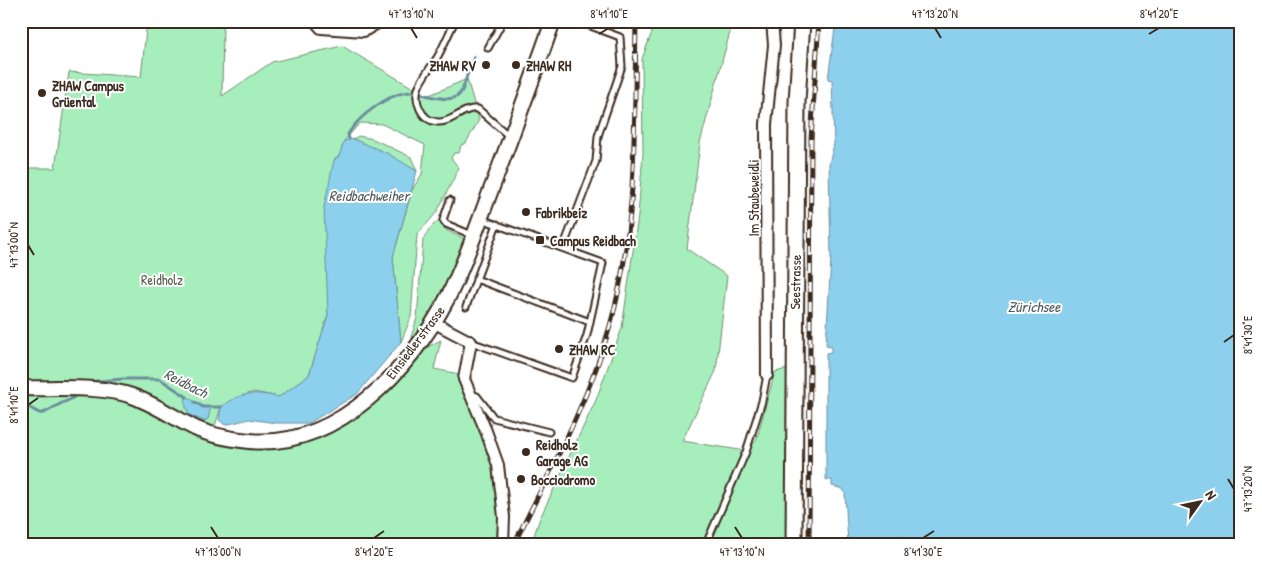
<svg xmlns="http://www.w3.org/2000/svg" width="1262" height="565" font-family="'Patrick Hand',sans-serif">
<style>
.green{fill:#a6efbd;stroke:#708c6e}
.water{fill:#8cd0ee;stroke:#6c8e9b}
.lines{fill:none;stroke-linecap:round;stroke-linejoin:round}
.stream{stroke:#6c8e9b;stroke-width:3}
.service-casing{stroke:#3b2a1e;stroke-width:9}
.minor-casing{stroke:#3b2a1e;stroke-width:14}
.secondary-casing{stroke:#3b2a1e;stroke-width:18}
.primary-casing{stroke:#3b2a1e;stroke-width:19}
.service{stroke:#fff;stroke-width:5}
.minor{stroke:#fff;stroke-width:10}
.secondary{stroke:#fff;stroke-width:14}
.primary{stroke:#fff;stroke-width:15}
.rail-casing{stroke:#3b2a1e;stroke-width:5}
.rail{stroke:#fff;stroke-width:3;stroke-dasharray:9;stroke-linecap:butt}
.ticks{fill:none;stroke:#3b2a1e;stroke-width:2}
.poi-dot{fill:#3b2a1e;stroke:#fff;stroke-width:2}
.labels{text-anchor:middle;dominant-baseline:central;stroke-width:4;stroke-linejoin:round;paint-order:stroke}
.poi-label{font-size:14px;font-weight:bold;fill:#3b2a1e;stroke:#fff;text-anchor:start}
.street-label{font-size:14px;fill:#3b2a1e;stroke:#fff}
.park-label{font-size:14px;fill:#565b46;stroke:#fff}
.water-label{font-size:15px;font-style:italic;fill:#535c5c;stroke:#fff}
.neatline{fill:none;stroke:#3b2a1e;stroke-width:2}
.ticks-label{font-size:12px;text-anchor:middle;fill:#3b2a1e}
</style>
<rect width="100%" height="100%" fill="#fff"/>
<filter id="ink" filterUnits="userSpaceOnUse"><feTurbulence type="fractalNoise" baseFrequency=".02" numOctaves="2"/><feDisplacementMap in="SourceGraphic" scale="10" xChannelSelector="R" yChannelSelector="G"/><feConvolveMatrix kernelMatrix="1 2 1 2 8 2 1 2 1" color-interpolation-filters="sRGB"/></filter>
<g filter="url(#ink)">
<path class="green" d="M147 21H223L222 96 272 62 342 46 427 96 467 79 479 120 466 143 461 145 459 153H454L451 158 459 168 437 212 417 235 411 317 401 342 393 257 412 190 422 174 425 145 382 124 360 123 344 141 328 315 309 375 279 397 254 392 229 401 221 407 210 442 250 450 295 444 327 435 382 395 419 351 441 340 434 369 454 373 464 379 498 465 501 519 495 544H21V168H55L69 72 141 77Z
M656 21H733L700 143 687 249 727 276 716 371 682 441 746 451 756 441 775 372 787 369 786 544H710L708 539 662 540V544H531L540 518 596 400 622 328 638 216 643 153 642 59Z
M359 136 373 139 411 157 417 171 353 139Z
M439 220 446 230 465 239C451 274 437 307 413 337H411L417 318 423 240 429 229Z"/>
<path class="water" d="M836 21H1241V544H848L845 493 843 489 832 486V480H826V353L831 352V346L826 345 831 258 829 164 834 144 832 80 828 79Z
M353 139 387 153 417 171 393 257 401 342 357 394 309 423H276L249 419 225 425 219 420 221 407C243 391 253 392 279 397L309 375 328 315 324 207 334 160 339 156 344 141Z
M186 396 203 407H211L208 419 204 421 189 415 185 404Z"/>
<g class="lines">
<path class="stream" d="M422 94C471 108 458 90 474 57
M349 139 348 134C359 116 391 91 413 92
M83 384 85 382 123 379H160L187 397
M195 402 203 407H221
M21 403C46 415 35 418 60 404 65 401 70 401 74 397"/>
<defs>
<path id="service" d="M455 21C449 33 444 45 438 56 432 66 423 76 419 86 413 100 421 121 438 122 452 123 463 107 478 109L510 137
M488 48 503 21
M450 200 443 220 446 224 472 235
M563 248 596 161 598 136 622 66 620 37 577 21
M476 279 590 322
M466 307 497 224
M471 342 572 378 587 335 603 263 481 219
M472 395 477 396 494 418 549 432
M706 544 746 452 762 401 767 375"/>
<path id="minor" d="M315 21 321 28 364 31 381 21
M433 322 471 342 464 379 486 431 498 465 504 517 503 544
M767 375 766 124 774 45 772 21"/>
<path id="secondary" d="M21 388C54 389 101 385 132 396 152 403 170 415 189 425 206 435 230 439 250 441 338 449 411 368 448 297 467 260 479 220 494 182 514 129 534 75 553 21"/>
<path id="primary" d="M794 544 797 102 802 21"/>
</defs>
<use href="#service" class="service-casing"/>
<use href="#minor" class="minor-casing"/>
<use href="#secondary" class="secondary-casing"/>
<use href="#primary" class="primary-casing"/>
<use href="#service" class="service"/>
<use href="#minor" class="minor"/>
<use href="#secondary" class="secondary"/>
<use href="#primary" class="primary"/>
<defs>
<path id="rail" d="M514 544C549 473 588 403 610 326 638 227 634 123 636 21
M809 544 811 139 819 21"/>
</defs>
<use href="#rail" class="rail-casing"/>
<use href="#rail" class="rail"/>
</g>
</g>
<path class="ticks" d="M411 28 417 38M935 28 941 38M599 34 609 28M1149 34 1159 28M28 245 34 255M1224 342 1234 335M28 405 38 398M1228 479 1234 489M211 527 218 538M735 527 742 538M374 538 384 531M923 538 934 531"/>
<g class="poi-dot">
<circle cx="486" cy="65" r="5"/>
<circle cx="516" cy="65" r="5"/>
<circle cx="42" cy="93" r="5"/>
<circle cx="526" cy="212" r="5"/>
<rect x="535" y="235" width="10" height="10" rx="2.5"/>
<circle cx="559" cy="349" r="5"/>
<circle cx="526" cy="452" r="5"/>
<circle cx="521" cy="479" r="5"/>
</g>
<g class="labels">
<g class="poi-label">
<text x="476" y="65" text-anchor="end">ZHAW RV</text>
<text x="526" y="65">ZHAW RH</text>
<text x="52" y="85">ZHAW Campus<tspan x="52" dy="16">Grüental</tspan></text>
<text x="536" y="212">Fabrikbeiz</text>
<text x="550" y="240">Campus Reidbach</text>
<text x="569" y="349">ZHAW RC</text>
<text x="536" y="444">Reidholz<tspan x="536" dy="16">Garage AG</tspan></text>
<text x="531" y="479">Bocciodromo</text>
</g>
<g class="street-label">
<text transform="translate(753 198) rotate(-90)">Im Staubeweidli</text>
<text transform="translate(795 282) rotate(-89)">Seestrasse</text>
<text transform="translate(415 342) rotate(-53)">Einsiedlerstrasse</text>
</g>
<g class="park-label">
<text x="162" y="279">Reidholz</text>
</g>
<g class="water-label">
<text x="369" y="195">Reidbachweiher</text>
<text x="1034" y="306">Zürichsee</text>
<text transform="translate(186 383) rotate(27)">Reidbach</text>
</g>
</g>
<rect width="1262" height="565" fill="none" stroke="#fff" stroke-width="55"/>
<g transform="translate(1200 502) rotate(57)" stroke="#ffffff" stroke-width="4" paint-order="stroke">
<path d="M0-4L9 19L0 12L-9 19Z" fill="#3b2a1e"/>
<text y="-8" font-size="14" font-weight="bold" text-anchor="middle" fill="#3b2a1e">N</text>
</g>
<rect x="28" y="28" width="1206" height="510" class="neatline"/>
<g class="ticks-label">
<text x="411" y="18">47°13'10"N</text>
<text x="609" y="18">8°41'10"E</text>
<text x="935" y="18">47°13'20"N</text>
<text x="1159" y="18">8°41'20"E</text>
<text transform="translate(14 245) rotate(-90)" y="4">47°13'00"N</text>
<text transform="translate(1248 335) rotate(-90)" y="4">8°41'30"E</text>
<text transform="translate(14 405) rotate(-90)" y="4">8°41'10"E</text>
<text transform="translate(1248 489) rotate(-90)" y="4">47°13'20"N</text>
<text x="218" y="556">47°13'00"N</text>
<text x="374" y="556">8°41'20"E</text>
<text x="742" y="556">47°13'10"N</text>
<text x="923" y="556">8°41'30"E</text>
</g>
</svg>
